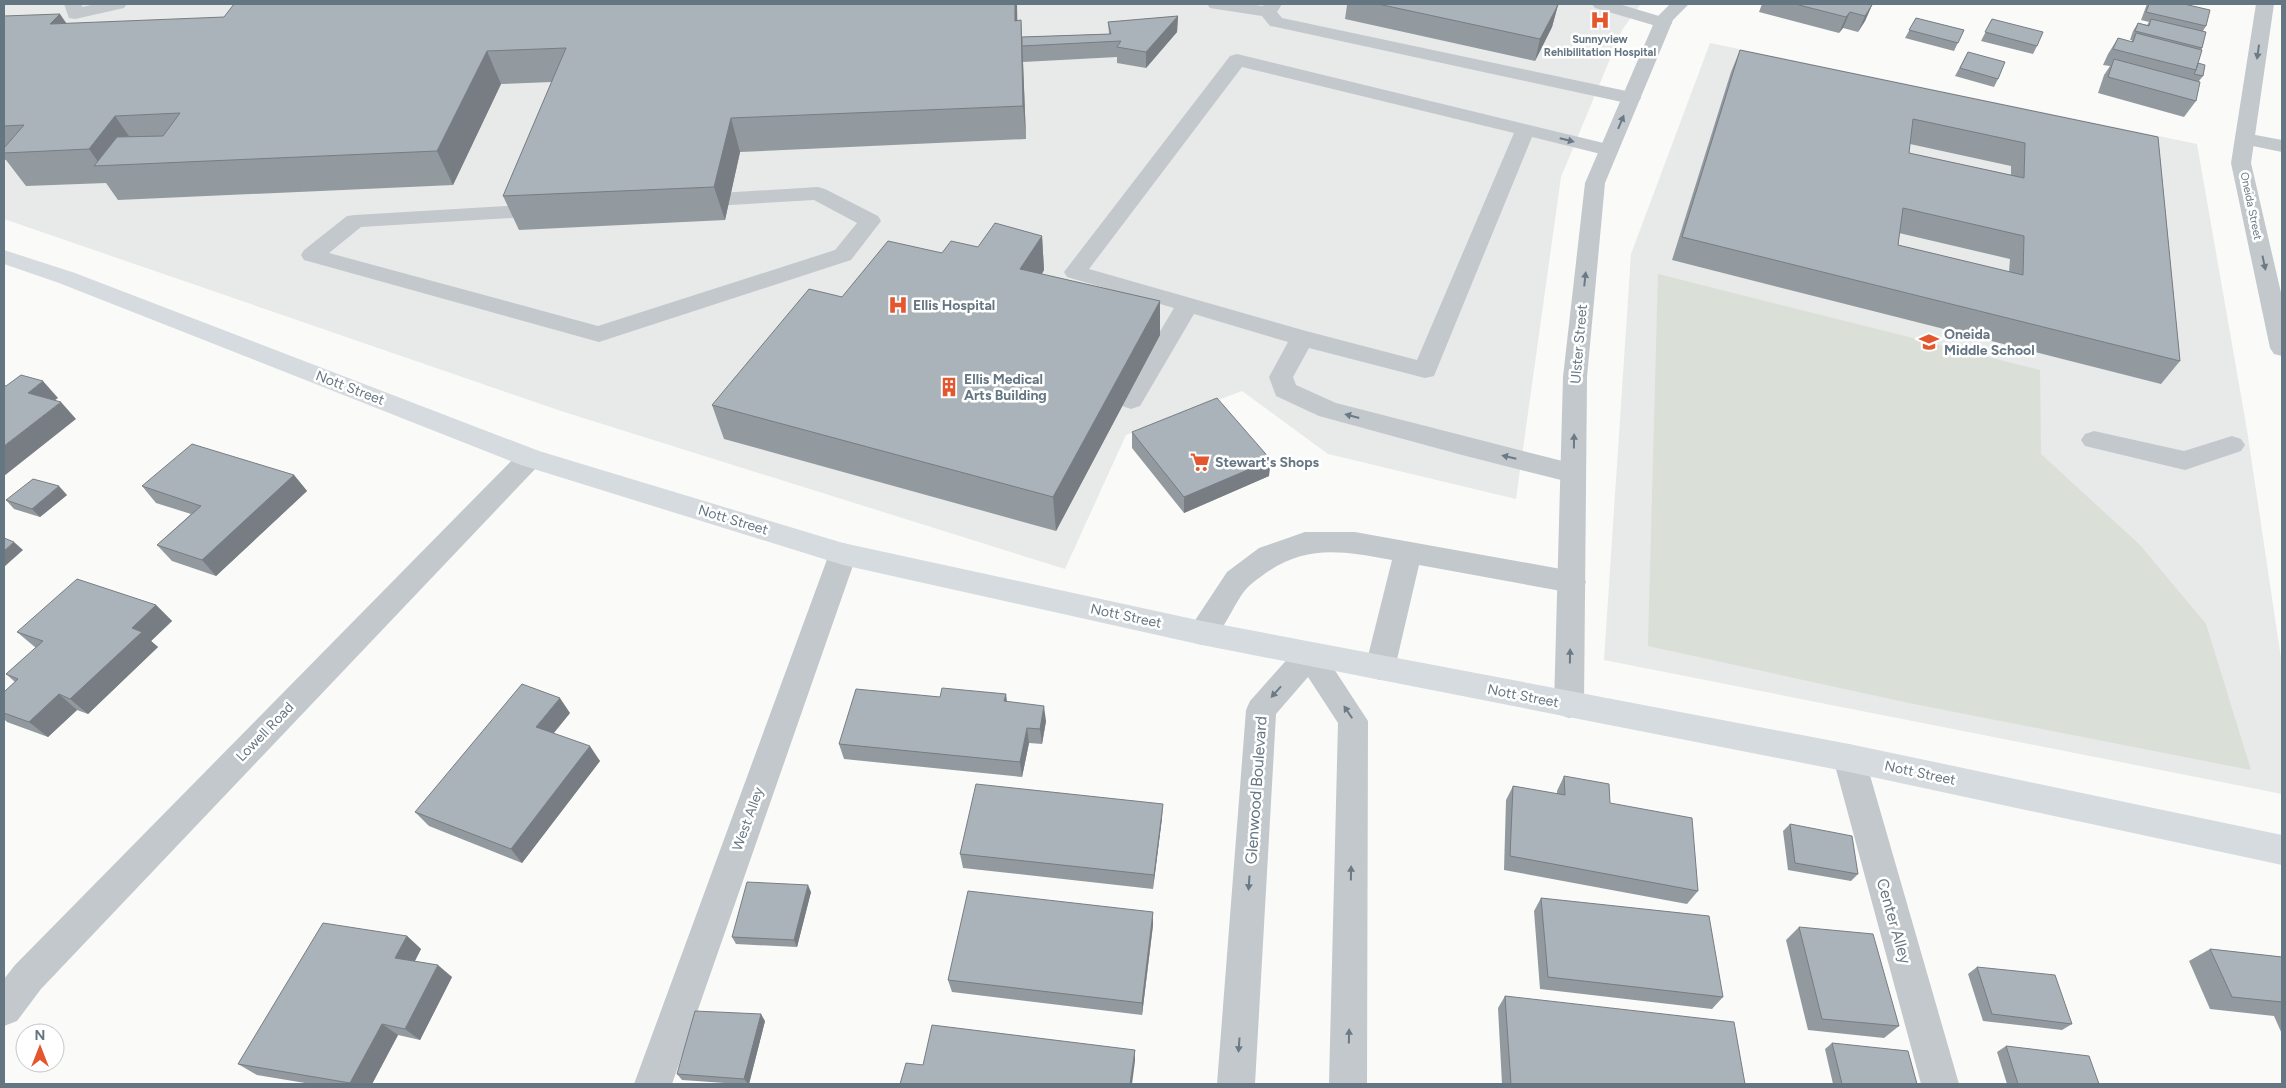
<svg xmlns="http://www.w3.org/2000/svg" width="2286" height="1088" font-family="Figtree,sans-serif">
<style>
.built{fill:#e8e9e9}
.green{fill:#dadfd7}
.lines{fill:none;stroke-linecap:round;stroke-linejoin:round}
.service{fill:#c3c8cc;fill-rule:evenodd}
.minor{fill:#c3c8cc;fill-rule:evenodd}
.secondary{fill:#d6dbdf;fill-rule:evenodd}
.wall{fill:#929a9f;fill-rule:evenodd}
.shaded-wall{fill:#777d82}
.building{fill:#aab3b9;stroke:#777d82;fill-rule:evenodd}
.oneway{fill:#6a7a87}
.labels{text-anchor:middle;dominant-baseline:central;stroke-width:5;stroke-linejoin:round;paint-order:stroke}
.far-poi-label{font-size:11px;font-weight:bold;fill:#657683;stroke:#fff}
.far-street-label{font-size:11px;fill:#657683;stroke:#fff}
.poi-label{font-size:14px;font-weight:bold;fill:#657683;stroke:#fff;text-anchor:start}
.street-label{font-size:14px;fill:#657683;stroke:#fff}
.near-street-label{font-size:16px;fill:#657683;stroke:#fff}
</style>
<rect width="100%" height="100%" fill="#fafaf8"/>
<path class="built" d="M4 4H1641L1622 30 1561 177 1516 499 1328 454 1242 391 1126 435 1065 569 561 411 4 219Z
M1710 43 2197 144 2247 430 2282 665V794L1604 660 1631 254Z"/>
<path class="green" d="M1658 274 2040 370 2041 454 2140 545 2206 624 2251 770 1909 703 1648 646Z"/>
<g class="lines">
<path class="service" d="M64 4H82V7L96 4H127L124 8 75 19 69 18Z
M1207 4H1249L1263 6 1264 4H1282L1277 12 1282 18 1631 92 1638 94 1641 98 1638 102 1631 104 1276 27 1270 26 1262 16 1216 9 1210 8Z
M1592 4H1619L1669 19 1672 23 1669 27 1663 28 1595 8Z
M1237 54 1616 146 1619 150 1616 154 1609 156 1532 137 1434 376 1425 378 1309 348 1293 377 1296 385 1336 403 1582 466 1586 473 1582 480 1573 483 1462 455 1319 416 1276 396 1269 377 1288 342 1194 314 1140 406 1131 409 1122 406 1119 400 1174 308 1067 277 1064 272 1230 56ZM1242 67 1514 133 1417 360 1306 331 1089 269Z
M2245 133 2282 140V152L2238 143 2235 139 2238 135Z
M818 187 825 189 878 216 881 221 851 260 599 342 304 260 301 255 304 250 347 216 355 215ZM814 200 857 223 835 250 598 326 329 253 361 227Z
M2094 431 2184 451 2232 436 2241 439 2245 445 2241 451 2185 470 2085 446 2081 440 2085 434Z
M1305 532H1355L1572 571 1582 574 1586 582 1582 590 1572 593 1419 565 1395 668 1391 677 1380 680 1369 677 1365 668 1392 560C1332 549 1298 544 1249 586 1235 598 1220 644 1203 645 1199 645 1195 642 1192 641L1187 633 1192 625 1227 572 1259 548Z
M843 543 853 546 857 554 672 1084H634L829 554 833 546Z
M1849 744 1860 748 1865 758 1959 1084H1921L1833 758 1838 748Z"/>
<path class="minor" d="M1670 4H1689L1673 20 1605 183 1587 377 1584 705 1580 714 1569 718 1558 714 1554 705 1563 377 1585 183 1656 18Z
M2256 4H2274L2251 163 2282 297V356L2274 354 2270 348 2231 163Z
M530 449 539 451 543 458 539 465 41 989 17 1021 4 1026V979L15 965 521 451Z
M1309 643 1319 646 1368 721 1367 1084H1329L1338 723 1308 677 1276 714 1255 1084H1217L1246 710 1250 701 1299 646Z"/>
<path class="secondary" d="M4 250 75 273 539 451 843 543 1202 621 1849 744 2282 835V865L1849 772 1202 645 843 565 521 465 59 283 4 264Z"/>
</g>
<path class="wall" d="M1017 4V20H1021L1022 37 1109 34 1108 22 1178 16 1177 32 1146 68 1117 63V57L1023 62 1026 139 740 152 725 220 519 230 503 196 552 82 501 84 453 185 118 200 106 183 26 186 6 160H4V16L66 24Z
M1343 4H1552L1558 5 1552 27 1535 61 1345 19 1347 5Z
M1762 4H1870L1872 5 1865 21 1858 32 1843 28 1839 33 1759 12Z
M2147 4H2184L2206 26 2203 31 2202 48 2198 63 2203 76 2199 81 2196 101 2184 117 2098 93 2104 75 2110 66 2103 65 2108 54 2118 38 2131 42 2132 40H2130L2133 31 2138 23 2147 25 2149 22 2141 20Z
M1916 18 1964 30 1954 51 1905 38Z
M1992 19 2037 46 2033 54 1981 41Z
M1740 50 2158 137 2180 361 2161 384 1672 260 1731 72ZM1910 144 2011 166V175L1909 153ZM1899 233 2010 259 2009 272 1898 245Z
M1968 52 1998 79 1994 87 1955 76Z
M1042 236 1044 270 1042 274 1160 301V335L1056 531 724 439 712 405 842 297 942 253Z
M1132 432 1269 476 1184 513 1132 448Z
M294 475 307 491 216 576 172 561 157 545 191 514 156 503 142 486Z
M67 495 40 517 14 509 6 500Z
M156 605 172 621 151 641 158 647 88 714 77 710 48 737 7 722 4 719V692L15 682 6 674 36 648 17 632Z
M940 697 1007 702 1046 721 1042 744 1029 743 1022 777 844 759 839 744Z
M570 713 554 733 600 761 522 863 429 826 415 812Z
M1564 776 1610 803 1698 891 1687 904 1504 870 1506 800 1513 786 1557 794V791Z
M1162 818 1153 889 963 868 960 854Z
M1790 824 1858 874 1851 881 1788 870 1783 831Z
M811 892 797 947 736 944 732 937Z
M1541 898 1723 997 1712 1009 1540 989 1534 911Z
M1153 925 1142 1015 952 992 948 980Z
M1799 927 1899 1026 1884 1038 1808 1030 1786 940Z
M407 936 421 949 415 961 452 977 420 1040 398 1035 372 1084H311L257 1075 238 1064Z
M2210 949 2282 957V1034L2274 1016 2210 1009 2189 961Z
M1977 967 2072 1024 2062 1030 1983 1021 1968 974Z
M1505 996 1745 1084H1502L1498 1008Z
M765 1021 749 1084H739L682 1080 677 1074Z
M1832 1043 1917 1084H1833L1825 1049Z
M2006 1046 2099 1084H2007L1997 1052Z"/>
<path class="shaded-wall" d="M1015 4H1017L1018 53 1015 21Z
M1558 5 1552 27 1535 61 1540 39Z
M1872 5 1865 21 1858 32 1865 16Z
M1850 12 1843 28 1839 33 1846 17Z
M60 14 82 46 50 24Z
M1178 16 1177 32 1146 68V52Z
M1021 20 1023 62 1026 139 1023 106Z
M487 51 501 84 453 185 437 151Z
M115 116 138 149 101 166 89 149Z
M731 118 740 152 725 220 714 187Z
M1042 236 1044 270 1023 303 1020 269Z
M1160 301V335L1056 531 1053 497Z
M43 381 58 398 43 409 28 393Z
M61 402 76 419 4 476V446Z
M1271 460 1269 476 1184 513V497Z
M294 475 307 491 216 576 202 560Z
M59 486 67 495 40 517 32 509Z
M14 542 23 550 4 567V551Z
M156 605 172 621 151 641 158 647 88 714 70 699 132 628Z
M59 694 77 710 48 737 29 722Z
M1006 694 1008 709 1004 701Z
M560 698 570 713 546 742 536 727Z
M1044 706 1046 721 1042 744 1040 729Z
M1027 728 1029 743 1022 777 1020 762Z
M590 746 600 761 522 863 511 849Z
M1163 804 1162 818 1153 889 1154 875Z
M808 885 811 892 797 947 794 940Z
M1153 912V925L1142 1015V1003Z
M407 936 421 949 410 970 395 958Z
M438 965 452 977 420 1040 405 1029Z
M761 1014 765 1021 749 1084H748L744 1079Z
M382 1024 398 1035 372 1084H351L350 1083Z
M1135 1050V1061L1132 1084H1130Z"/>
<path class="building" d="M234 4H1015V21L1021 20 1023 106 731 118 714 187 503 196 566 48 487 51 437 151 94 166 117 137 163 136 180 113 115 116 89 149 4 153V148L24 125 4 126V16L60 14 50 24 224 17Z
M1378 4H1552L1558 5 1540 39Z
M1795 4H1867L1872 5 1865 16 1850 12 1846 17Z
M2149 4H2184L2210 10 2206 26 2146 12Z
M1178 16 1146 52 1117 47 1121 41 1022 46V37L1111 34 1108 22Z
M1916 18 1964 30 1958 43 1909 30Z
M1992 19 2043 32 2037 46 1985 32Z
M2151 19 2206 32 2202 48 2135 31 2138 23 2149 26Z
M2136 33 2202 50 2196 70 2113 49 2118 38 2133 42Z
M1740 50 2158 137 2180 361 1682 237ZM1913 119 2025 143 2024 178 1909 153ZM1903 208 2024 236 2023 275 1898 245Z
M1968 52 2005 62 1998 79 1960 68Z
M2114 59 2200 82 2196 101 2108 77Z
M2198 63 2205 65 2203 76 2194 74 2196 70Z
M995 223 1042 236 1020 269 1160 301 1053 497 712 405 809 289 842 297 888 241 942 253 951 241 978 247Z
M21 375 43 381 28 393 61 402 4 446V385L6 386Z
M1217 398 1271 460 1184 497 1132 432Z
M192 444 294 475 202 560 157 545 201 506 142 486Z
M33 479 59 486 32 509 6 500Z
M4 538 14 542 4 551Z
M77 579 156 605 132 628 142 632 70 699 59 694 29 722 4 713V692L18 679 6 674 43 641 17 632Z
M522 684 560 698 536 727 590 746 511 849 415 812Z
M942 688 1006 694 1004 701 1044 706 1040 729 1027 728 1020 762 839 744 856 689 940 697Z
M1564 776 1609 784 1610 803 1692 818 1698 891 1510 856 1513 786 1565 795Z
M976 784 1163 804 1154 875 960 854Z
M1790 824 1852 836 1858 874 1795 863Z
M747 882 808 885 794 940 732 937Z
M968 891 1153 912 1142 1003 948 980Z
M1541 898 1709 916 1723 997 1548 977Z
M323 923 407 936 395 958 438 965 405 1029 382 1024 350 1083 238 1064Z
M1799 927 1873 934 1899 1026 1822 1019Z
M2210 949 2282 957V1002L2232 997Z
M1977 967 2055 975 2072 1024 1992 1014Z
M1505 996 1734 1022 1745 1084H1511Z
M695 1011 761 1014 744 1079 677 1074Z
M932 1025 1135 1050 1130 1084H900L906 1063 923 1065Z
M1832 1043 1908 1051 1917 1084H1842Z
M2006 1046 2089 1056 2099 1084H2018Z"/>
<defs><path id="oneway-solid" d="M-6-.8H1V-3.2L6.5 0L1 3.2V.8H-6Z" transform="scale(1.25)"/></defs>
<g class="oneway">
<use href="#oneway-solid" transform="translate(2258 52) rotate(98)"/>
<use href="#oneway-solid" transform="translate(1621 122) rotate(-67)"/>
<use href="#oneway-solid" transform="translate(1567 140) rotate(14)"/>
<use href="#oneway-solid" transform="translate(2264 263) rotate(78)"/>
<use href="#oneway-solid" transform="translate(1585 279) rotate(-84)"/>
<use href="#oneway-solid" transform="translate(1352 416) rotate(-165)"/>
<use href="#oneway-solid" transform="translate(1574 441) rotate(-89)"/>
<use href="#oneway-solid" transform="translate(1509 457) rotate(-167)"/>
<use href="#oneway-solid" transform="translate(1570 656) rotate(-89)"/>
<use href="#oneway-solid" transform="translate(1276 692) rotate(132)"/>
<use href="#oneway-solid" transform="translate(1348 712) rotate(-124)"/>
<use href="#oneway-solid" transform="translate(1351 873) rotate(-89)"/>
<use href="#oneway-solid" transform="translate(1249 883) rotate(94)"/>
<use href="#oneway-solid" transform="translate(1349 1036) rotate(-89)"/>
<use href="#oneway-solid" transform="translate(1239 1045) rotate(94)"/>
</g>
<defs>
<symbol id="hospital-bare" viewBox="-9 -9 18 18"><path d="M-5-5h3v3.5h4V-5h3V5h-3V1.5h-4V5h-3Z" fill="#e4572e" stroke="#fff" stroke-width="2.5" paint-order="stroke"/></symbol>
<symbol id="school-bare" viewBox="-9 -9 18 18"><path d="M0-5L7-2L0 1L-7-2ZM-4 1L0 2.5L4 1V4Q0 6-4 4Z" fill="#e4572e" stroke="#fff" stroke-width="2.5" paint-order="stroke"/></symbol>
<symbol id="building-bare" viewBox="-9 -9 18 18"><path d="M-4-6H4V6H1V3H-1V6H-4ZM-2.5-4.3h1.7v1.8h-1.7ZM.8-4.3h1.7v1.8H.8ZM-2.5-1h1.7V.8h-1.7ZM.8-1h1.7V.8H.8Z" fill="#e4572e" stroke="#fff" stroke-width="2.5" paint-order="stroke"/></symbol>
<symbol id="supermarket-bare" viewBox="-9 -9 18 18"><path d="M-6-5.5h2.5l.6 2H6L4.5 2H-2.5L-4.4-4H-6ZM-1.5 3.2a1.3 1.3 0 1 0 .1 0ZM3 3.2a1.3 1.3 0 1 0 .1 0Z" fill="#e4572e" stroke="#fff" stroke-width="2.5" paint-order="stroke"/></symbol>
</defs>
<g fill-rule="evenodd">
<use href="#hospital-bare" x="1586" y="6" width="28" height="28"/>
<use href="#hospital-bare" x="884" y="291" width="28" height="28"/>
<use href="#school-bare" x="1915" y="328" width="28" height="28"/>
<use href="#building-bare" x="935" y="373" width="28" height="28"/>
<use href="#supermarket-bare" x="1186" y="448" width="28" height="28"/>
</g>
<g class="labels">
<g class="far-poi-label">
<text x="1600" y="39">Sunnyview<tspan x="1600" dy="13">Rehibilitation Hospital</tspan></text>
</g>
<g class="far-street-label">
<text transform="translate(2251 206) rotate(78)">Oneida Street</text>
</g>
<g class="poi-label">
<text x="913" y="305">Ellis Hospital</text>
<text x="1944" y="334">Oneida<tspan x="1944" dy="16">Middle School</tspan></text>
<text x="964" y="379">Ellis Medical<tspan x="964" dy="16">Arts Building</tspan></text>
<text x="1215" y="462">Stewart's Shops</text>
</g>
<g class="street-label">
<text transform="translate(1579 344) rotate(-85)">Ulster Street</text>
<text transform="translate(350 388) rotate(21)">Nott Street</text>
<text transform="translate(733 520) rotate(17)">Nott Street</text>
<text transform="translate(1126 616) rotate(12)">Nott Street</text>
<text transform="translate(1523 696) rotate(11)">Nott Street</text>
<text transform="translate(265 732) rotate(-46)">Lowell Road</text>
<text transform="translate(1920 773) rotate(12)">Nott Street</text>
<text transform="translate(748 819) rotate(-70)">West Alley</text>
</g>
<g class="near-street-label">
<text transform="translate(1256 790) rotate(-86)">Glenwood Boulevard</text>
<text transform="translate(1894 921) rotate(74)">Center Alley</text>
</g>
</g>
<rect width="2286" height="1088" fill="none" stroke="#657683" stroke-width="10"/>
<g transform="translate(40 1048)"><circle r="24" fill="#ffffff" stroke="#c1c8cd"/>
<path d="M0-4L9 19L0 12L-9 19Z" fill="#e4572e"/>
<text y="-8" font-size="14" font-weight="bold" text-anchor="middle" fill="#657683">N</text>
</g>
</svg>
